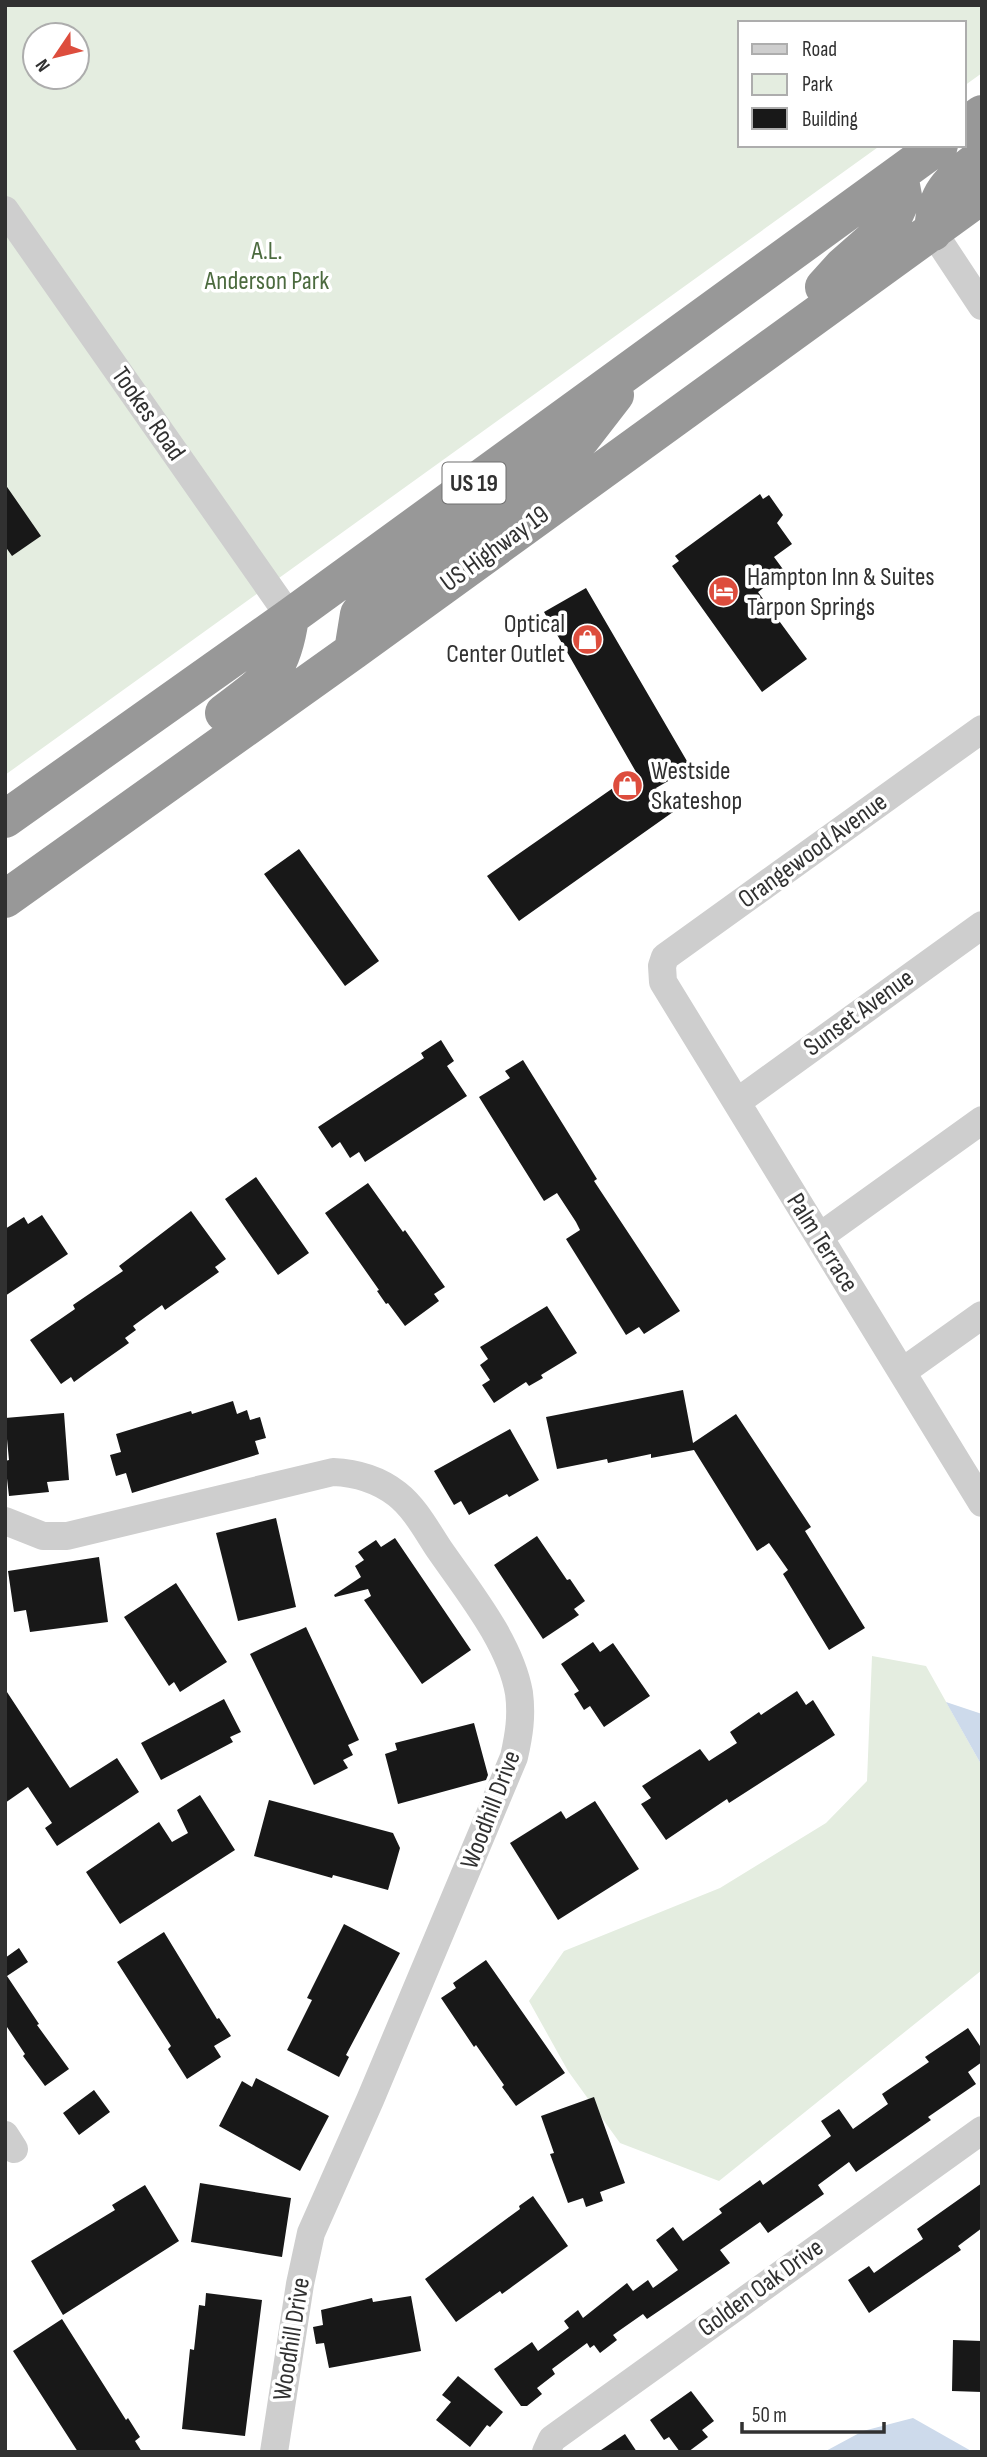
<svg xmlns="http://www.w3.org/2000/svg" width="987" height="2457" font-family="'Sofia Sans Condensed',sans-serif">
<style>
.green{fill:#e4ede0;fill-rule:evenodd}
.water{fill:#cddaeb}
.building{fill:#181818}
.lines{fill:none;stroke-linecap:round;stroke-linejoin:round}
.minor{stroke:#cecece;stroke-width:28}
.highway{stroke:#989898;stroke-width:38}
.labels{text-anchor:middle;dominant-baseline:central;stroke-width:7;stroke-linejoin:round;paint-order:stroke}
.shield{fill:#fff;stroke:#6f6f6f;stroke-width:2}
.shield-label{font-size:24px;font-weight:bold;fill:#313131}
.park-label{font-size:26px;fill:#4c6b3f;stroke:#fff}
.street-label{font-size:26px;fill:#313131;stroke:#fff}
.poi-label{font-size:26px;fill:#313131;stroke:#fff;text-anchor:start}
</style>
<rect width="100%" height="100%" fill="#fff"/>
<path class="green" d="M5 5H982V73L964 86V23H740V145H881L5 775ZM35 35H77V77H35Z
M872 1656 926 1666 982 1766V1970L719 2181 620 2143 568 2071 529 2001 564 1951 720 1888 826 1823 867 1781Z"/>
<path class="water" d="M946 1702 982 1714V1766Z
M913 2418 973 2452H824L863 2431Z"/>
<path class="building" d="M5 484 41 536 12 556 5 546Z
M760 494 763 499 769 495 783 515 777 523 792 544 774 557 785 572 758 592 807 659 762 692 672 566 679 561 675 556Z
M586 588 691 768 656 788 673 812 519 921 487 876 636 772 544 612Z
M299 849 379 961 345 986 264 874Z
M441 1040 454 1061 447 1066 467 1096 365 1162 359 1152 350 1158 340 1142 332 1148 318 1127 424 1058 421 1053Z
M523 1060 597 1179 594 1181 680 1311 644 1334 639 1327 626 1335 566 1239 580 1230 576 1222 557 1193 544 1201 479 1097 510 1078 505 1071Z
M256 1177 309 1253 278 1275 225 1199Z
M368 1183 403 1232 405 1230 445 1287 434 1294 439 1301 405 1326 388 1303 386 1304 377 1291 379 1290 325 1213Z
M191 1211 226 1259 215 1267 219 1272 165 1310 162 1305 133 1326 136 1330 125 1338 129 1343 92 1369 74 1382 71 1377 61 1384 30 1340 75 1309 73 1305 123 1271 119 1266Z
M42 1215 68 1254 5 1296V1229L24 1217 28 1224Z
M547 1306 577 1353 541 1375 543 1378 529 1386 526 1382 494 1403 482 1385 490 1380 480 1365 488 1359 480 1347Z
M683 1390 693 1443 736 1414 811 1527 805 1531 865 1628 829 1650 783 1574 788 1570 769 1543 757 1551 694 1450 651 1458V1454L608 1463 607 1459 557 1469 546 1417Z
M233 1401 237 1414 247 1410 250 1420 260 1417 266 1438 255 1441 259 1454 132 1493 126 1473 116 1476 110 1455 121 1452 116 1434 191 1411 192 1414Z
M64 1413 69 1480 47 1482 49 1492 9 1496 5 1461 9 1460 5 1418Z
M510 1429 539 1480 509 1497 507 1494 469 1515 461 1501 454 1505 434 1471Z
M276 1518 296 1607 238 1621 216 1533Z
M537 1536 567 1580 570 1579 585 1601 574 1609 579 1615 543 1639 494 1565Z
M395 1538 471 1650 422 1684 364 1600 371 1596 368 1589 335 1597 334 1595 361 1577 355 1566 364 1560 358 1552 376 1540 381 1547Z
M99 1557 108 1622 30 1632 26 1610 14 1612 8 1571Z
M176 1583 227 1662 180 1692 174 1682 169 1686 124 1617Z
M306 1627 359 1740 348 1745 353 1755 343 1760 348 1768 314 1785 250 1654Z
M593 1642 600 1652 613 1643 650 1696 604 1727 590 1706 584 1710 574 1694 579 1691 561 1664Z
M5 1689 70 1788 117 1758 139 1792 57 1846 45 1828 52 1823 28 1787 5 1803Z
M797 1691 806 1705 813 1700 835 1735 729 1803 727 1799 666 1840 641 1804 651 1798 642 1786 700 1749 709 1761 737 1743 730 1732 759 1712 761 1715Z
M224 1699 241 1732 230 1737 233 1742 161 1780 141 1743Z
M474 1723 488 1775 486 1780 398 1804 385 1754 397 1750 395 1743Z
M200 1795 235 1850 120 1924 86 1872 159 1822 172 1842 188 1833 177 1810Z
M269 1800 393 1833 400 1848 388 1890 333 1875 332 1878 254 1856Z
M595 1801 639 1869 558 1920 510 1843 561 1811 566 1819Z
M344 1924 400 1953 346 2055 349 2057 339 2077 287 2050 312 2000 307 1998Z
M164 1932 217 2019 219 2018 231 2036 214 2046 221 2057 187 2079 168 2049 171 2046 117 1962Z
M19 1948 28 1962 7 1976 39 2024 37 2025 69 2069 45 2086 23 2056 25 2054 5 2024V1958Z
M486 1960 565 2073 516 2106 502 2087 504 2085 476 2045 474 2047 441 1998 456 1988 453 1983Z
M968 2028 982 2049V2062L968 2072 976 2084 928 2117 931 2120 856 2172 849 2162 818 2185 824 2194 768 2233 760 2222 720 2250 730 2263 647 2319 643 2314 613 2335 617 2340 600 2353 594 2345 590 2348 587 2343 552 2369 555 2374 537 2388 542 2394 527 2406H521L494 2369 532 2342 538 2351 569 2328 564 2321 578 2310 583 2318 627 2283 633 2291 648 2280 653 2288 678 2270 656 2240 673 2227 683 2241 722 2213 719 2209 760 2180 763 2185 831 2136 821 2121 839 2109 853 2129 888 2104 882 2094 929 2062 925 2057Z
M256 2078 329 2116 300 2171 219 2126 242 2081 252 2087Z
M94 2090 110 2112 79 2135 63 2113Z
M594 2097 625 2183 600 2192 603 2201 586 2207 583 2198 568 2203 550 2154 554 2153 541 2116Z
M200 2183 291 2198 282 2257 191 2242Z
M982 2183V2228L958 2246 961 2250 869 2313 848 2280 869 2266 874 2273 904 2252 923 2239 917 2229Z
M145 2185 179 2241 63 2315 31 2261 115 2210 112 2205Z
M533 2196 568 2246 502 2294 500 2291 456 2322 425 2279 520 2209 519 2206Z
M206 2293 262 2300 245 2436 182 2429 190 2349 194 2350 199 2305 205 2306Z
M411 2296 421 2351 329 2368 324 2343 316 2344 313 2327 323 2325 321 2310 372 2298 373 2302Z
M62 2319 126 2420 128 2418 140 2437 135 2441 142 2452H78L13 2351Z
M953 2340 982 2341V2392L952 2391Z
M458 2376 503 2412 490 2427 487 2425 470 2447 436 2420 451 2402 442 2395Z
M691 2391 714 2421 702 2430 708 2437 688 2452H680L669 2437 664 2440 650 2420Z
M625 2434 637 2452H598Z"/>
<g class="lines">
<path class="minor" d="M5 210 290 617
M933 232 982 306
M982 729 665 957 662 966 663 982 982 1503
M737 1102 982 925
M819 1237 982 1120
M902 1372 982 1315
M5 1521 43 1536H67L333 1472C356 1473 379 1480 397 1494 415 1508 427 1531 439 1549 468 1591 510 1642 519 1693 522 1716 519 1735 514 1757L370 2100 311 2233 300 2284 274 2452
M5 2135 14 2149
M546 2452 552 2439 982 2130"/>
<path class="highway" d="M964 127 982 114
M933 232C935 191 952 180 982 157
M824 287 843 266 884 230 893 218 903 196 899 175
M353 651 359 614 370 600 581 439 615 395
M224 713C267 680 282 674 290 617
M5 819 290 617 939 145
M5 899 353 651 982 195"/>
</g>
<defs>
<symbol id="hotel-disc" viewBox="-11 -11 22 22"><circle r="9.5" fill="#dd4d3d" stroke="#fff"/><path d="M-6-4.5h1.5V1H6V5H4.5V3h-9V5H-6ZM-4 0a1.8 1.8 0 1 1 3.6 0ZM.5 0V-2.5h3Q6-2.5 6 0Z" fill="#fff"/></symbol>
<symbol id="shop-disc" viewBox="-11 -11 22 22"><circle r="9.5" fill="#dd4d3d" stroke="#fff"/><path d="M-5-2.5h2.3a2.7 3.5 0 0 1 5.4 0H5L5.5 6h-11ZM-1.5-2.5h3a1.5 2.3 0 0 0-3 0Z" fill="#fff"/></symbol>
</defs>
<g fill-rule="evenodd">
<use href="#hotel-disc" x="706" y="574" width="35" height="35"/>
<use href="#shop-disc" x="570" y="622" width="35" height="35"/>
<use href="#shop-disc" x="610" y="768" width="35" height="35"/>
</g>
<g class="labels">
<rect class="shield" x="442.5" y="462.5" width="63" height="41" rx="5"/>
<g class="shield-label">
<text x="474" y="483">US 19</text>
</g>
<g class="park-label">
<text x="267" y="251">A.L.<tspan x="267" dy="30">Anderson Park</tspan></text>
</g>
<g class="street-label">
<text transform="translate(148 414) rotate(55)">Tookes Road</text>
<text transform="translate(495 549) rotate(-36)">US Highway 19</text>
<text transform="translate(813 851) rotate(-36)">Orangewood Avenue</text>
<text transform="translate(859 1013) rotate(-36)">Sunset Avenue</text>
<text transform="translate(822 1243) rotate(58)">Palm Terrace</text>
<text transform="translate(491 1810) rotate(-69)">Woodhill Drive</text>
<text transform="translate(761 2288) rotate(-36)">Golden Oak Drive</text>
<text transform="translate(292 2339) rotate(-81)">Woodhill Drive</text>
</g>
<g class="poi-label">
<text x="747" y="577">Hampton Inn &amp; Suites<tspan x="747" dy="30">Tarpon Springs</tspan></text>
<text x="565" y="624" text-anchor="end">Optical<tspan x="565" dy="30">Center Outlet</tspan></text>
<text x="651" y="771">Westside<tspan x="651" dy="30">Skateshop</tspan></text>
</g>
</g>
<rect width="987" height="2457" fill="none" stroke="#313131" stroke-width="14"/>
<rect x="738" y="21" width="228" height="126" fill="#ffffff" stroke="#adadad" stroke-width="2"/>
<rect x="752" y="44" width="35" height="10" fill="#cecece" stroke="#adadad" stroke-width="2"/>
<text x="802" y="56" font-size="21" fill="#313131">Road</text>
<rect x="752" y="74" width="35" height="21" fill="#e4ede0" stroke="#adadad" stroke-width="2"/>
<text x="802" y="91" font-size="21" fill="#313131">Park</text>
<rect x="752" y="108" width="35" height="21" fill="#181818" stroke="#adadad" stroke-width="2"/>
<text x="802" y="126" font-size="21" fill="#313131">Building</text>
<g transform="translate(56 56) rotate(235)"><circle r="33" fill="#ffffff" stroke="#adadad" stroke-width="2"/>
<path d="M0-5L12 26L0 18L-12 26Z" fill="#dd4d3d"/>
<text y="-10" font-size="19" font-weight="bold" text-anchor="middle" fill="#313131">N</text>
</g>
<path d="M742 2422v10h142v-10" fill="none" stroke="#313131" stroke-width="3.5"/>
<text x="752" y="2422" font-size="21" fill="#313131" stroke="#ffffff" stroke-width="5" paint-order="stroke">50 m</text>
</svg>
